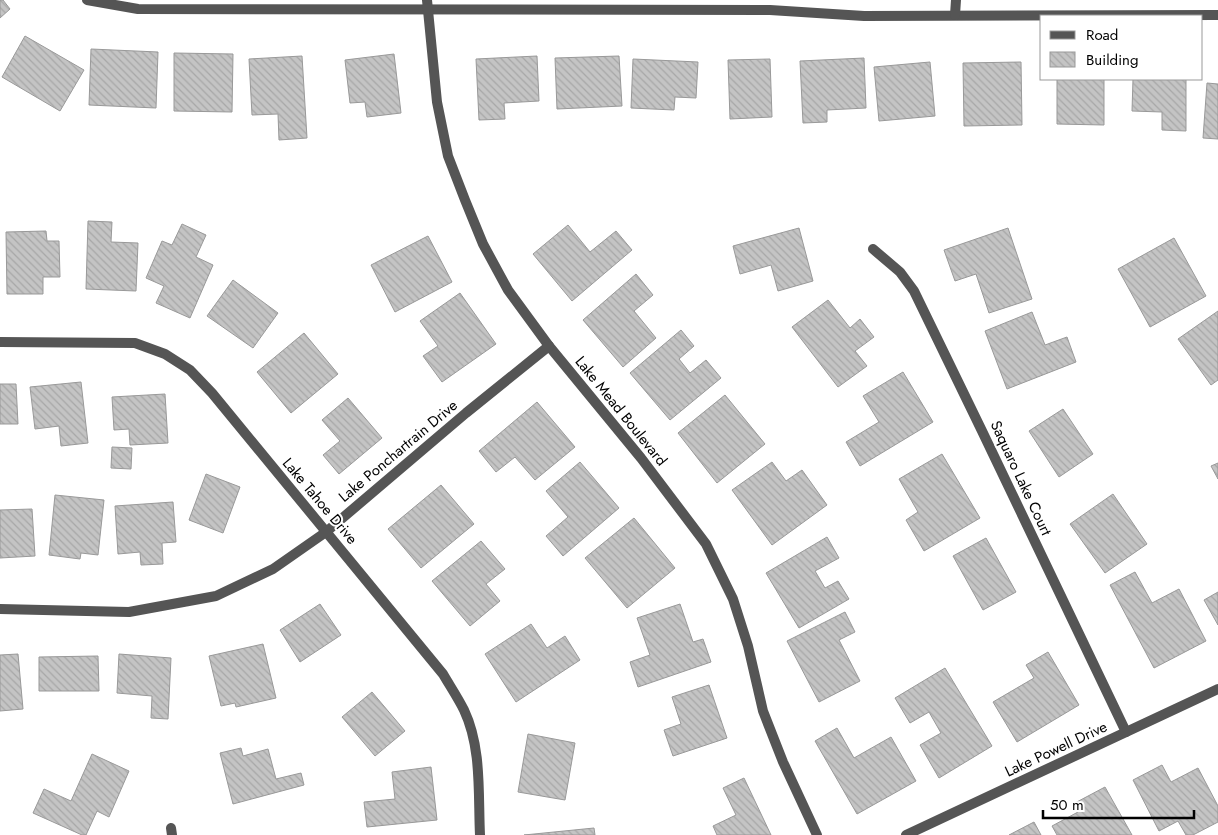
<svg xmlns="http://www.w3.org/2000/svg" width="1218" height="835" viewBox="0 0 1218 835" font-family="Jost,sans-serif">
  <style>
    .building { fill: url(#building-back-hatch); stroke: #999 }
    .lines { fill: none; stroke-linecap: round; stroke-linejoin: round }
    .street { stroke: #555; stroke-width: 10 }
    .labels { text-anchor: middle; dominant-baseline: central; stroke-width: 4; stroke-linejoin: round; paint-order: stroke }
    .street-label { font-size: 15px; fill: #000; stroke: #fff }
  </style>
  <defs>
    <pattern id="building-back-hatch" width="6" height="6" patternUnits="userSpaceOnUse" patternTransform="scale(1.25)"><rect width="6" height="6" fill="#c4c4c4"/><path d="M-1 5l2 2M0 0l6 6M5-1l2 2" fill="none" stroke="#a7a7a7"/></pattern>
  </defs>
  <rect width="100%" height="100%" fill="#fff"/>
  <g class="building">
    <polygon points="0,0 3,0 10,9 0,18"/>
    <polygon points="25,36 84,70 60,111 2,77"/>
    <polygon points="91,49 158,52 156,108 89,105"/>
    <polygon points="174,53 233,54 232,112 174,111"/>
    <polygon points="394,54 401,113 367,117 365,102 350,103 345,60"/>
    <polygon points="302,56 307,138 279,140 278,114 252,115 249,59"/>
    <polygon points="537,56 539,101 504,103 505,119 479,120 476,59"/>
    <polygon points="619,56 622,106 557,109 555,58"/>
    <polygon points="864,58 866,108 827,110 827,122 803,123 800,61"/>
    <polygon points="633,59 698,62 696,98 675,97 674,110 631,108"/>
    <polygon points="770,59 772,117 730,119 728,60"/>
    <polygon points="930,62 935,116 879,121 874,67"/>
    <polygon points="1021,62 1022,125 964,126 963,63"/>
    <polygon points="1057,79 1104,79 1104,125 1057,124"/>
    <polygon points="1133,79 1186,79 1186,131 1162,130 1162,112 1132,111"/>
    <polygon points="1207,83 1218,84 1218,139 1203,138"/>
    <polygon points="88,221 112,222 111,242 138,243 136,291 86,289"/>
    <polygon points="182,224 206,235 196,257 213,265 190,318 156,303 164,286 146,278 162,241 172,245"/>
    <polygon points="568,225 590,252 616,231 632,250 572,301 533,254"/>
    <polygon points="799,228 813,281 778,291 771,265 740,274 733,246"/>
    <polygon points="1008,228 1032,299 989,313 976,274 955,281 944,250"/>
    <polygon points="46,231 47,241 59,241 60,277 43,277 43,294 7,294 6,232"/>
    <polygon points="428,236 452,282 395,312 371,265"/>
    <polygon points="1174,238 1206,296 1150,327 1118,269"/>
    <polygon points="636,274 653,295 634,311 656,338 623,367 583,320"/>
    <polygon points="233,280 278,313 253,348 207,316"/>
    <polygon points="460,293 496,344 442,382 423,356 438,346 420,321"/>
    <polygon points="828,300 850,328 860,319 874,337 855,351 867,366 838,387 792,327"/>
    <polygon points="1218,311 1218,380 1211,385 1178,339"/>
    <polygon points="1032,312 1045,345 1067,337 1076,362 1007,389 985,331"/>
    <polygon points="681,330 694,346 679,359 690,373 706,360 721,378 670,420 630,373"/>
    <polygon points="304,333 338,374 291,413 257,372"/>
    <polygon points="903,372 933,422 860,466 846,442 879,422 863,396"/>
    <polygon points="81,382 88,443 61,446 59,426 35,429 30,387"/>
    <polygon points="0,384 16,384 18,424 0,424"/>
    <polygon points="165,394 168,443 130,445 129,429 114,430 112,397"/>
    <polygon points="725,395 765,444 717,483 678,433"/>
    <polygon points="348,398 382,438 339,474 323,455 340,441 322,420"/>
    <polygon points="537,402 575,447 535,480 515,457 496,472 479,451"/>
    <polygon points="1063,409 1093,454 1059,477 1029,431"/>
    <polygon points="112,447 132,448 131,469 111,468"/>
    <polygon points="942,454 980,518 924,551 906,520 918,512 899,479"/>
    <polygon points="580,462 619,508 563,556 546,536 568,517 546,491"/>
    <polygon points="772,462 786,481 802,470 827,505 772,545 732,490"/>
    <polygon points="1218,463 1218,479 1211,466"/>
    <polygon points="206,474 240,487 223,533 189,520"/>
    <polygon points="441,485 474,524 421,568 388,529"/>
    <polygon points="1113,494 1147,544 1105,573 1070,524"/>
    <polygon points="55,495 104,500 98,555 81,553 80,559 49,555"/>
    <polygon points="173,502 176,542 162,543 163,564 141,565 140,552 118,554 115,506"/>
    <polygon points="32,509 35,556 0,558 0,510"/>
    <polygon points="634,518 675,568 627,608 585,558"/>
    <polygon points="827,537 839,558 815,571 825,588 838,581 849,599 799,628 766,573"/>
    <polygon points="986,538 1016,592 983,610 953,556"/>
    <polygon points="481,541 505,569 486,584 500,601 470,626 432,581"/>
    <polygon points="1135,572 1152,603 1179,589 1206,641 1154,668 1110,585"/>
    <polygon points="1218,592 1218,625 1204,600"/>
    <polygon points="320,604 341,635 300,662 280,630"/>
    <polygon points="680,604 693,642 703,639 711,662 638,687 630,662 650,655 637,618"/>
    <polygon points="845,612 855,632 839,640 860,681 819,702 787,641"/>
    <polygon points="531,624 547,648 565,636 580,660 516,702 485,654"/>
    <polygon points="263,644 276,698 236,707 235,703 221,706 209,656"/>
    <polygon points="1048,652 1079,705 1017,742 993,702 1034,678 1026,665"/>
    <polygon points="18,654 23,709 0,711 0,655"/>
    <polygon points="119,654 171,658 168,719 151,718 152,696 117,693"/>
    <polygon points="98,656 99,691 39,691 39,657"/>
    <polygon points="945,668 992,746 939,778 920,745 941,733 929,712 910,723 895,698"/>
    <polygon points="709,685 727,738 673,756 664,730 681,724 672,697"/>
    <polygon points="372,692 405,731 375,756 342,717"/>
    <polygon points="837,728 854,758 891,737 916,781 857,814 815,741"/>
    <polygon points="528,734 575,743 565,800 518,792"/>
    <polygon points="241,748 243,756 268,749 276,779 301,773 304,785 233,804 220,753"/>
    <polygon points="92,754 129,771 109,817 97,811 86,835 82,835 33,813 44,789 71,801"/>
    <polygon points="1162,765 1171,782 1198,768 1218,806 1218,822 1193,835 1186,835 1178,821 1159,831 1133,780"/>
    <polygon points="431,767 437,820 367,827 364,802 395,799 392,772"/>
    <polygon points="744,778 771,835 717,835 713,826 736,815 723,788"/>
    <polygon points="1105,787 1132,835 1057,835 1052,826 1078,812 1073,804"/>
    <polygon points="1034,822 1041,835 1009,835"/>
    <polygon points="594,828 595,835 524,835"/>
  </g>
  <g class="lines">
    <g class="street">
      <polyline points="87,0 138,9 770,10 864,16 1218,15"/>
      <polyline points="427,0 437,102 448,156 465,200 483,244 508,290 549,346 641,458 706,544 733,599 748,646 763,711 783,762 817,835"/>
      <polyline points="955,15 956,0"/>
      <polyline points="873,249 900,272 914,291 982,431 1126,732"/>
      <path d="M 0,342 L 135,343 L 165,354 L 190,370 L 212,393 L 443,674 C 450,686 458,698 464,710 C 482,748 478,794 480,835"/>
      <polyline points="0,609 129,612 216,596 273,569 326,532 466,413 549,346"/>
      <polyline points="171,828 172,835"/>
      <polyline points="906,835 1218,689"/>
    </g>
  </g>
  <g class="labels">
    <g class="street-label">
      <text transform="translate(621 411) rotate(51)">Lake Mead Boulevard</text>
      <text transform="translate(398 451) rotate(-40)">Lake Ponchartrain Drive</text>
      <text transform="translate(1021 478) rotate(65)">Saquaro Lake Court</text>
      <text transform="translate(320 501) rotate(50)">Lake Tahoe Drive</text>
      <text transform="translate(1056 749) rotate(-25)">Lake Powell Drive</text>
    </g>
  </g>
  <rect x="1040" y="15" width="162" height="65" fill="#ffffff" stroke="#999999"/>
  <rect x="1050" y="31" width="25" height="8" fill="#555555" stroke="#999999"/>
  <text x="1086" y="40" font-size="15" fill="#000000">Road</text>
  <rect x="1050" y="52" width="25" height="15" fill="url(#building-back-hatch)" stroke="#999999"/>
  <text x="1086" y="65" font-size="15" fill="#000000">Building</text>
  <path d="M1043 810v8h151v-8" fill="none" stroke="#000000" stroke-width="2.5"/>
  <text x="1050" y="810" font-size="15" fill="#000000" stroke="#ffffff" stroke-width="4" paint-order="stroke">50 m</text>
</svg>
